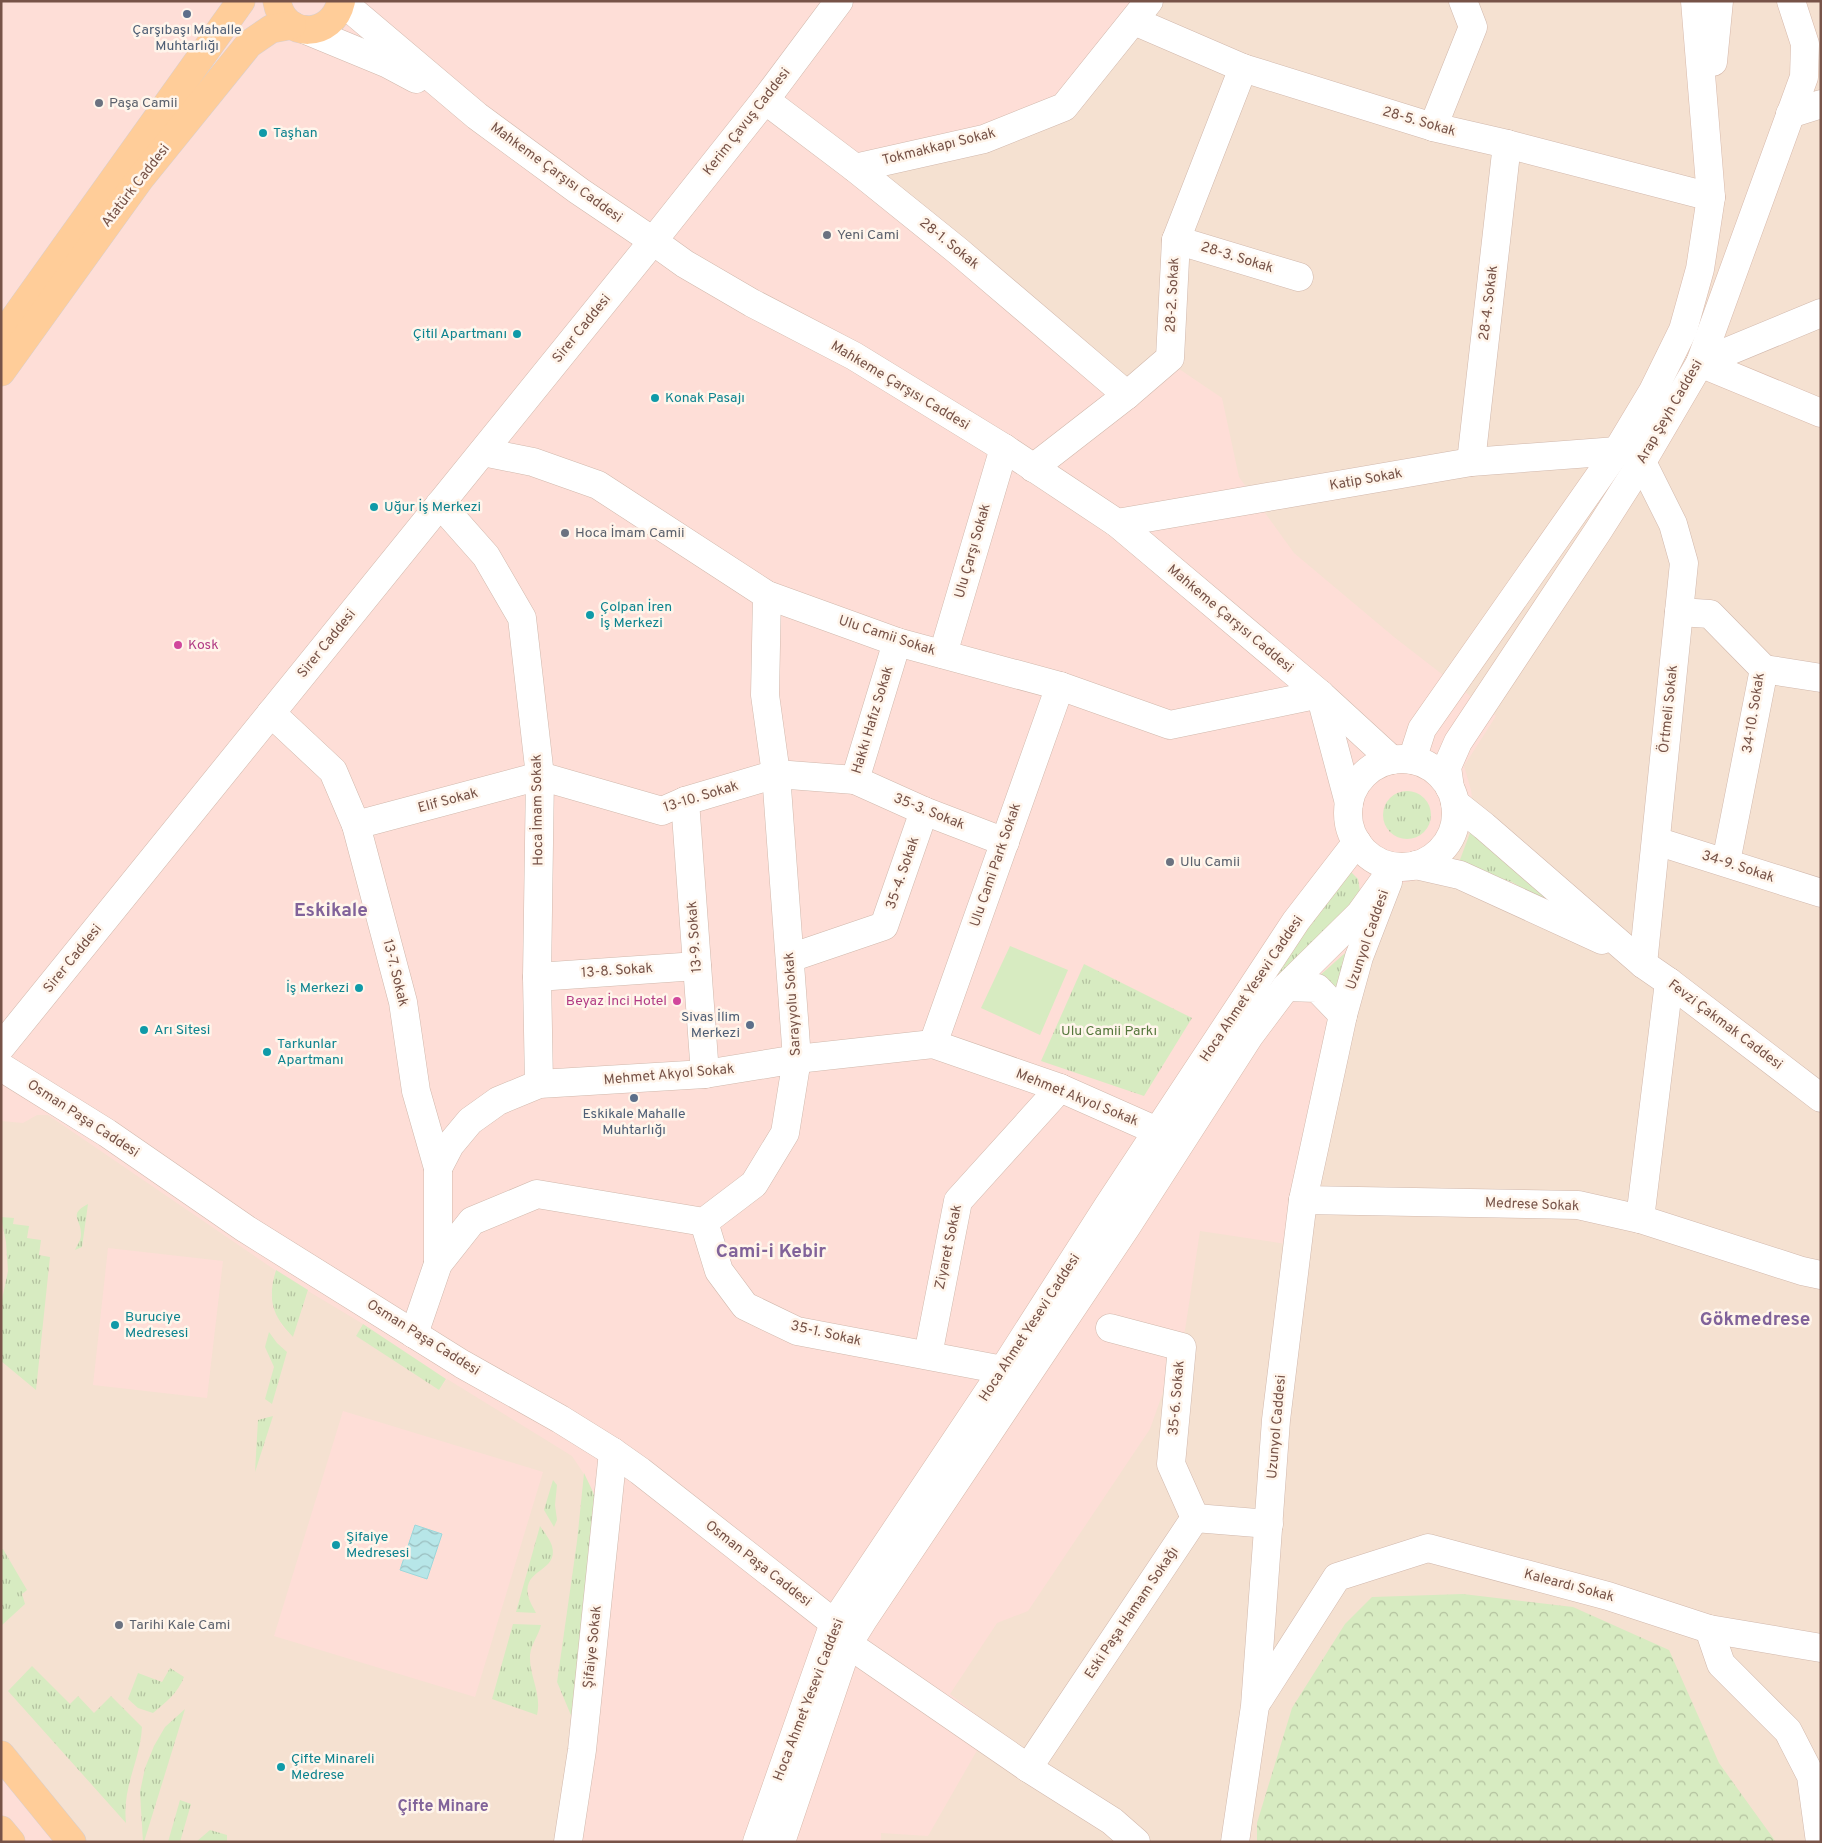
<svg xmlns="http://www.w3.org/2000/svg" width="1822" height="1843" viewBox="0 0 1822 1843" font-family="Overpass,sans-serif">
  <style>
    .residential { fill: #f5e1d1 }
    .commercial { fill: #feded7 }
    .grass { fill: url(#grass-tufts) }
    .forest { fill: url(#forest-crowns) }
    .pitch { fill: #d7ebc1 }
    .water { fill: url(#water-waves); stroke: #9dd7da }
    .lines { fill: none; stroke-linecap: round; stroke-linejoin: round }
    .street-casing { stroke: #d1b8ac; stroke-width: 29 }
    .secondary-casing { stroke: #d7b9ab; stroke-width: 29 }
    .primary-casing { stroke: #d9cfcc; stroke-width: 29 }
    .street { stroke: #fff; stroke-width: 28 }
    .secondary { stroke: #fff; stroke-width: 28 }
    .primary { stroke: #ffcd99; stroke-width: 28 }
    .service-dot { fill: #5c6f8a; stroke: #fff5eb; stroke-width: 2 }
    .worship-dot { fill: #6b7280; stroke: #fff5eb; stroke-width: 2 }
    .culture-dot { fill: #0f9aa8; stroke: #fff5eb; stroke-width: 2 }
    .hotel-dot { fill: #d1479c; stroke: #fff5eb; stroke-width: 2 }
    .labels { text-anchor: middle; dominant-baseline: central; stroke-width: 5; stroke-linejoin: round; paint-order: stroke }
    .service-label { font-size: 14px; fill: #4e5e75; stroke: #fff5eb }
    .worship-label { font-size: 14px; fill: #5b616d; stroke: #fff5eb; text-anchor: start }
    .street-label { font-size: 14px; fill: #775348; stroke: #fff5eb }
    .culture-label { font-size: 14px; fill: #0d838f; stroke: #fff5eb; text-anchor: start }
    .hotel-label { font-size: 14px; fill: #b23c85; stroke: #fff5eb; text-anchor: start }
    .park-label { font-size: 14px; fill: #55773c; stroke: #fff5eb }
    .quarter-label { font-size: 16px; font-weight: bold; fill: #81639a; stroke: #fff5eb }
    .district-label { font-size: 19px; font-weight: bold; fill: #81639a; stroke: #fff5eb }
  </style>
  <defs>
    <pattern id="grass-tufts" width="24" height="20" patternUnits="userSpaceOnUse" patternTransform="scale(1.25)"><rect width="24" height="20" fill="#d7ebc1"/><path d="M3 7l-1-3M5 7V3M7 7l1-3M15 17l-1-3M17 17v-4M19 17l1-3" fill="none" stroke="#b3c19f"/></pattern>
    <pattern id="forest-crowns" width="20" height="18" patternUnits="userSpaceOnUse" patternTransform="scale(1.25)"><rect width="20" height="18" fill="#d7ebc1"/><path d="M2 6a3 3 0 1 1 6 0M12 15a3 3 0 1 1 6 0" fill="none" stroke="#b3c19f"/></pattern>
    <pattern id="water-waves" width="16" height="10" patternUnits="userSpaceOnUse" patternTransform="scale(1.25)"><rect width="16" height="10" fill="#b7e6e8"/><path d="M0 5q4-4 8 0t8 0" fill="none" stroke="#9abdbe"/></pattern>
  </defs>
  <rect width="100%" height="100%" fill="#fdf0e3"/>
  <rect class="residential" x="1" y="1" width="1820" height="1841"/>
  <g class="commercial">
    <polygon points="1,1 1158,1 1071,113 883,176 1126,383 1157,354 1222,398 1239,477 1294,553 1394,637 1496,716 1464,766 1471,790 1473,808 1470,828 1460,849 1449,863 1431,877 1398,884 1354,1011 1306,1247 1200,1231 1185,1330 1150,1429 1028,1611 997,1623 950,1694 991,1726 928,1836 881,1833 881,1842 560,1842 575,1725 557,1682 577,1541 584,1474 572,1456 447,1379 439,1390 356,1336 363,1324 308,1291 293,1337 282,1326 273,1308 271,1295 275,1270 48,1115 37,1115 23,1123 1,1121"/>
    <polygon points="108,1248 223,1261 207,1398 93,1385"/>
    <polygon points="343,1411 543,1472 475,1697 274,1636"/>
    <polygon points="1,1746 80,1842 1,1842"/>
  </g>
  <g class="grass">
    <circle cx="1407" cy="815" r="24"/>
    <polygon points="1470,833 1519,870 1563,901 1559,912 1512,882 1458,865"/>
    <polygon points="1349,870 1358,879 1361,898 1349,914 1265,990"/>
    <polygon points="1353,946 1343,995 1318,977"/>
    <polygon points="1084,964 1192,1018 1144,1096 1041,1061"/>
    <path d="M 88,1204 L 82,1247 L 75,1250 C 77,1245 81,1240 81,1235 C 82,1219 67,1215 88,1204 Z"/>
    <polygon points="1,1217 14,1218 13,1224 29,1226 27,1238 41,1240 39,1255 50,1257 36,1390 1,1361 1,1304 8,1271 6,1242"/>
    <path d="M 276,1270 L 308,1290 L 293,1337 C 272,1316 267,1299 276,1270 Z"/>
    <polygon points="363,1324 446,1379 439,1390 356,1336"/>
    <polygon points="269,1332 277,1343 287,1352 272,1404 265,1399 274,1367 265,1347"/>
    <polygon points="273,1416 255,1472 258,1420"/>
    <polygon points="584,1473 593,1492 599,1513 575,1725 557,1682 577,1541"/>
    <polygon points="553,1480 557,1485 555,1505 557,1520 554,1527 544,1510"/>
    <path d="M 540,1526 C 544,1532 550,1539 552,1546 C 559,1572 523,1568 528,1595 C 529,1601 533,1607 536,1613 L 516,1612 Z"/>
    <polygon points="1,1549 3,1549 27,1590 22,1594 25,1604 1,1626"/>
    <path d="M 513,1624 L 541,1625 C 539,1635 531,1644 530,1655 C 529,1676 542,1694 537,1715 L 492,1699 Z"/>
    <path d="M 32,1666 L 70,1704 L 78,1696 L 94,1713 L 111,1696 L 142,1727 C 140,1762 122,1786 126,1823 L 8,1691 Z"/>
    <path d="M 170,1668 L 184,1677 C 178,1693 166,1702 153,1713 L 138,1708 L 128,1699 L 138,1673 L 162,1682 Z"/>
    <polygon points="185,1709 144,1842 143,1842 140,1792 145,1768 154,1746 165,1727"/>
    <polygon points="180,1800 191,1804 180,1842 168,1842"/>
    <polygon points="210,1830 227,1835 227,1842 196,1842"/>
  </g>
  <polygon class="forest" points="1463,1594 1573,1607 1669,1650 1719,1763 1776,1842 1257,1842 1257,1823 1292,1708 1345,1624 1372,1597"/>
  <polygon class="pitch" points="1010,946 1068,970 1040,1035 981,1008"/>
  <polygon class="water" points="415,1525 442,1534 427,1579 400,1570"/>
  <g class="lines">
    <g class="street-casing">
      <g id="street">
        <polyline points="341,1 477,116 579,191 653,241 685,264 752,303 854,356 1004,448 1117,523 1320,694 1392,760"/>
        <polyline points="1134,21 1243,68 1433,127 1507,144 1711,197"/>
        <polyline points="306,30 386,63 416,79"/>
        <polyline points="765,100 855,168 958,251 1127,395"/>
        <polyline points="1790,114 1821,104"/>
        <polyline points="1433,127 1473,27 1463,1"/>
        <polyline points="855,168 984,139 1064,107 1149,1"/>
        <polyline points="1176,240 1299,277"/>
        <polyline points="1700,363 1821,313"/>
        <polyline points="483,452 533,462 598,485 767,595 897,642 1060,686 1170,725 1320,694"/>
        <polyline points="1471,462 1507,144"/>
        <polyline points="1642,462 1673,524 1684,563 1643,964"/>
        <polyline points="1033,468 1127,395 1170,358 1176,240 1243,68"/>
        <polyline points="440,504 486,556 522,618 540,776 537,977 539,1084"/>
        <polyline points="1117,523 1471,462 1617,451"/>
        <polyline points="1679,612 1710,614 1764,669 1726,862"/>
        <polyline points="943,654 1004,448"/>
        <polyline points="1764,669 1821,678"/>
        <polyline points="1320,694 1349,803"/>
        <polyline points="271,713 333,771 356,825 403,1002 416,1091 438,1168 438,1264"/>
        <polyline points="855,780 924,811 1005,842"/>
        <polyline points="685,801 705,1074"/>
        <polyline points="1455,803 1484,826 1643,964 1669,982 1821,1098"/>
        <polyline points="356,825 540,776 662,811 685,801 776,774 855,780 897,642"/>
        <polyline points="1656,841 1821,893"/>
        <polyline points="1416,865 1460,875 1602,940"/>
        <polyline points="790,958 884,926 924,811"/>
        <polyline points="537,977 697,966"/>
        <polyline points="1286,987 1317,988 1343,1015"/>
        <polyline points="933,1044 1060,686"/>
        <polyline points="1,1047 653,241 765,100 839,1"/>
        <polyline points="1,1067 107,1133 246,1229 462,1364 560,1419 613,1452 640,1471 834,1623"/>
        <polyline points="438,1168 450,1145 470,1121 498,1101 539,1084 705,1074 797,1059 933,1044 1060,1088 1157,1131"/>
        <polyline points="1303,1200 1578,1205 1640,1219 1669,982"/>
        <polyline points="1640,1219 1802,1271 1821,1275"/>
        <polyline points="704,1222 719,1271 745,1306 797,1331 1003,1370"/>
        <polyline points="1110,1328 1182,1347 1171,1464 1195,1518"/>
        <polyline points="414,1334 438,1264 472,1221 537,1194 704,1222 754,1184 785,1133 797,1059 776,774 765,695 767,595"/>
        <polyline points="928,1355 958,1201 1060,1088"/>
        <polyline points="1709,1629 1821,1648"/>
        <polyline points="848,1644 1028,1768 1112,1821 1136,1842"/>
        <polyline points="1257,1702 1337,1577 1428,1548 1608,1596 1709,1629 1721,1664 1788,1731 1811,1776 1820,1842"/>
        <polyline points="1028,1768 1195,1518 1269,1524"/>
        <polyline points="568,1842 582,1750 613,1452"/>
        <polyline points="1235,1842 1255,1706 1276,1420 1303,1200 1343,1015 1359,957 1388,882"/>
      </g>
    </g>
    <g class="secondary-casing">
      <g id="secondary">
        <polyline points="1713,62 1719,1"/>
        <polyline points="1700,363 1821,413"/>
        <circle cx="1402" cy="813" r="54"/>
        <polyline points="1412,760 1422,729 1617,451 1653,391 1683,330 1700,269 1711,197 1695,1"/>
        <polyline points="1450,788 1447,767 1458,742 1598,531 1642,462 1700,363 1804,77 1805,44 1791,1"/>
        <polyline points="757,1842 834,1623 1003,1370 1108,1206 1296,921 1357,842"/>
        <polyline points="781,1842 848,1644 863,1620 1127,1226 1250,1035 1286,987 1360,914 1394,867"/>
      </g>
    </g>
    <g class="primary-casing">
      <g id="primary">
        <path d="M 277,1 C 283,40 333,39 341,1"/>
        <polyline points="1,337 241,1"/>
        <polyline points="1,372 139,180 249,44 271,29 292,25"/>
        <polyline points="1,1755 72,1842"/>
        <polyline points="1,1830 11,1842"/>
      </g>
    </g>
    <use href="#street" class="street"/>
    <use href="#secondary" class="secondary"/>
    <use href="#primary" class="primary"/>
  </g>
  <g class="service-dot">
    <circle cx="187" cy="14" r="5"/>
    <circle cx="750" cy="1025" r="5"/>
    <circle cx="634" cy="1098" r="5"/>
  </g>
  <g class="worship-dot">
    <circle cx="99" cy="103" r="5"/>
    <circle cx="827" cy="235" r="5"/>
    <circle cx="565" cy="533" r="5"/>
    <circle cx="1170" cy="862" r="5"/>
    <circle cx="119" cy="1625" r="5"/>
  </g>
  <g class="culture-dot">
    <circle cx="263" cy="133" r="5"/>
    <circle cx="517" cy="334" r="5"/>
    <circle cx="655" cy="398" r="5"/>
    <circle cx="374" cy="507" r="5"/>
    <circle cx="590" cy="615" r="5"/>
    <circle cx="359" cy="988" r="5"/>
    <circle cx="144" cy="1030" r="5"/>
    <circle cx="267" cy="1052" r="5"/>
    <circle cx="115" cy="1325" r="5"/>
    <circle cx="336" cy="1545" r="5"/>
    <circle cx="281" cy="1767" r="5"/>
  </g>
  <g class="hotel-dot">
    <circle cx="178" cy="645" r="5"/>
    <circle cx="677" cy="1001" r="5"/>
  </g>
  <g class="labels">
    <g class="service-label">
      <text x="187" y="30">Çarşıbaşı Mahalle<tspan x="187" dy="16">Muhtarlığı</tspan></text>
      <text x="740" y="1017" text-anchor="end">Sivas İlim<tspan x="740" dy="16">Merkezi</tspan></text>
      <text x="634" y="1114">Eskikale Mahalle<tspan x="634" dy="16">Muhtarlığı</tspan></text>
    </g>
    <g class="worship-label">
      <text x="109" y="103">Paşa Camii</text>
      <text x="837" y="235">Yeni Cami</text>
      <text x="575" y="533">Hoca İmam Camii</text>
      <text x="1180" y="862">Ulu Camii</text>
      <text x="129" y="1625">Tarihi Kale Cami</text>
    </g>
    <g class="street-label">
      <text transform="translate(747 122) rotate(-52)">Kerim Çavuş Caddesi</text>
      <text transform="translate(1419 122) rotate(16)">28-5. Sokak</text>
      <text transform="translate(939 147) rotate(-14)">Tokmakkapı Sokak</text>
      <text transform="translate(556 173) rotate(36)">Mahkeme Çarşısı Caddesi</text>
      <text transform="translate(136 186) rotate(-52)">Atatürk Caddesi</text>
      <text transform="translate(949 244) rotate(39)">28-1. Sokak</text>
      <text transform="translate(1237 258) rotate(17)">28-3. Sokak</text>
      <text transform="translate(1173 295) rotate(-87)">28-2. Sokak</text>
      <text transform="translate(1489 303) rotate(-83)">28-4. Sokak</text>
      <text transform="translate(582 329) rotate(-51)">Sirer Caddesi</text>
      <text transform="translate(900 386) rotate(31)">Mahkeme Çarşısı Caddesi</text>
      <text transform="translate(1670 412) rotate(-60)">Arap Şeyh Caddesi</text>
      <text transform="translate(1366 480) rotate(-10)">Katip Sokak</text>
      <text transform="translate(973 551) rotate(-74)">Ulu Çarşı Sokak</text>
      <text transform="translate(1230 619) rotate(40)">Mahkeme Çarşısı Caddesi</text>
      <text transform="translate(887 636) rotate(18)">Ulu Camii Sokak</text>
      <text transform="translate(327 644) rotate(-51)">Sirer Caddesi</text>
      <text transform="translate(1669 709) rotate(-84)">Örtmeli Sokak</text>
      <text transform="translate(1754 713) rotate(-81)">34-10. Sokak</text>
      <text transform="translate(873 720) rotate(-73)">Hakkı Hafız Sokak</text>
      <text transform="translate(701 797) rotate(-17)">13-10. Sokak</text>
      <text transform="translate(448 801) rotate(-15)">Elif Sokak</text>
      <text transform="translate(538 810) rotate(-91)">Hoca İmam Sokak</text>
      <text transform="translate(929 812) rotate(22)">35-3. Sokak</text>
      <text transform="translate(996 865) rotate(-71)">Ulu Cami Park Sokak</text>
      <text transform="translate(1738 867) rotate(18)">34-9. Sokak</text>
      <text transform="translate(903 873) rotate(-71)">35-4. Sokak</text>
      <text transform="translate(695 937) rotate(-94)">13-9. Sokak</text>
      <text transform="translate(1368 940) rotate(-71)">Uzunyol Caddesi</text>
      <text transform="translate(73 959) rotate(-51)">Sirer Caddesi</text>
      <text transform="translate(617 971) rotate(-4)">13-8. Sokak</text>
      <text transform="translate(395 973) rotate(76)">13-7. Sokak</text>
      <text transform="translate(1252 989) rotate(-56)">Hoca Ahmet Yesevi Caddesi</text>
      <text transform="translate(793 1004) rotate(-94)">Sarayyolu Sokak</text>
      <text transform="translate(1725 1025) rotate(37)">Fevzi Çakmak Caddesi</text>
      <text transform="translate(669 1075) rotate(-5)">Mehmet Akyol Sokak</text>
      <text transform="translate(1077 1098) rotate(22)">Mehmet Akyol Sokak</text>
      <text transform="translate(83 1119) rotate(33)">Osman Paşa Caddesi</text>
      <text transform="translate(1532 1205) rotate(2)">Medrese Sokak</text>
      <text transform="translate(949 1247) rotate(-78)">Ziyaret Sokak</text>
      <text transform="translate(1030 1328) rotate(-57)">Hoca Ahmet Yesevi Caddesi</text>
      <text transform="translate(826 1334) rotate(13)">35-1. Sokak</text>
      <text transform="translate(423 1338) rotate(32)">Osman Paşa Caddesi</text>
      <text transform="translate(1177 1398) rotate(-85)">35-6. Sokak</text>
      <text transform="translate(1277 1427) rotate(-85)">Uzunyol Caddesi</text>
      <text transform="translate(758 1564) rotate(38)">Osman Paşa Caddesi</text>
      <text transform="translate(1569 1586) rotate(15)">Kaleardı Sokak</text>
      <text transform="translate(1132 1613) rotate(-56)">Eski Paşa Hamam Sokağı</text>
      <text transform="translate(593 1647) rotate(-84)">Şifaiye Sokak</text>
      <text transform="translate(809 1700) rotate(-69)">Hoca Ahmet Yesevi Caddesi</text>
    </g>
    <g class="culture-label">
      <text x="273" y="133">Taşhan</text>
      <text x="507" y="334" text-anchor="end">Çitil Apartmanı</text>
      <text x="665" y="398">Konak Pasajı</text>
      <text x="384" y="507">Uğur İş Merkezi</text>
      <text x="600" y="607">Çolpan İren<tspan x="600" dy="16">İş Merkezi</tspan></text>
      <text x="349" y="988" text-anchor="end">İş Merkezi</text>
      <text x="154" y="1030">Arı Sitesi</text>
      <text x="277" y="1044">Tarkunlar<tspan x="277" dy="16">Apartmanı</tspan></text>
      <text x="125" y="1317">Buruciye<tspan x="125" dy="16">Medresesi</tspan></text>
      <text x="346" y="1537">Şifaiye<tspan x="346" dy="16">Medresesi</tspan></text>
      <text x="291" y="1759">Çifte Minareli<tspan x="291" dy="16">Medrese</tspan></text>
    </g>
    <g class="hotel-label">
      <text x="188" y="645">Kosk</text>
      <text x="667" y="1001" text-anchor="end">Beyaz İnci Hotel</text>
    </g>
    <g class="park-label">
      <text x="1109" y="1031">Ulu Camii Parkı</text>
    </g>
    <g class="quarter-label">
      <text x="443" y="1807">Çifte Minare</text>
    </g>
    <g class="district-label">
      <text x="331" y="911">Eskikale</text>
      <text x="771" y="1252">Cami-i Kebir</text>
      <text x="1755" y="1320">Gökmedrese</text>
    </g>
  </g>
  <rect width="1822" height="1843" fill="none" stroke="#775348" stroke-width="5"/>
</svg>
